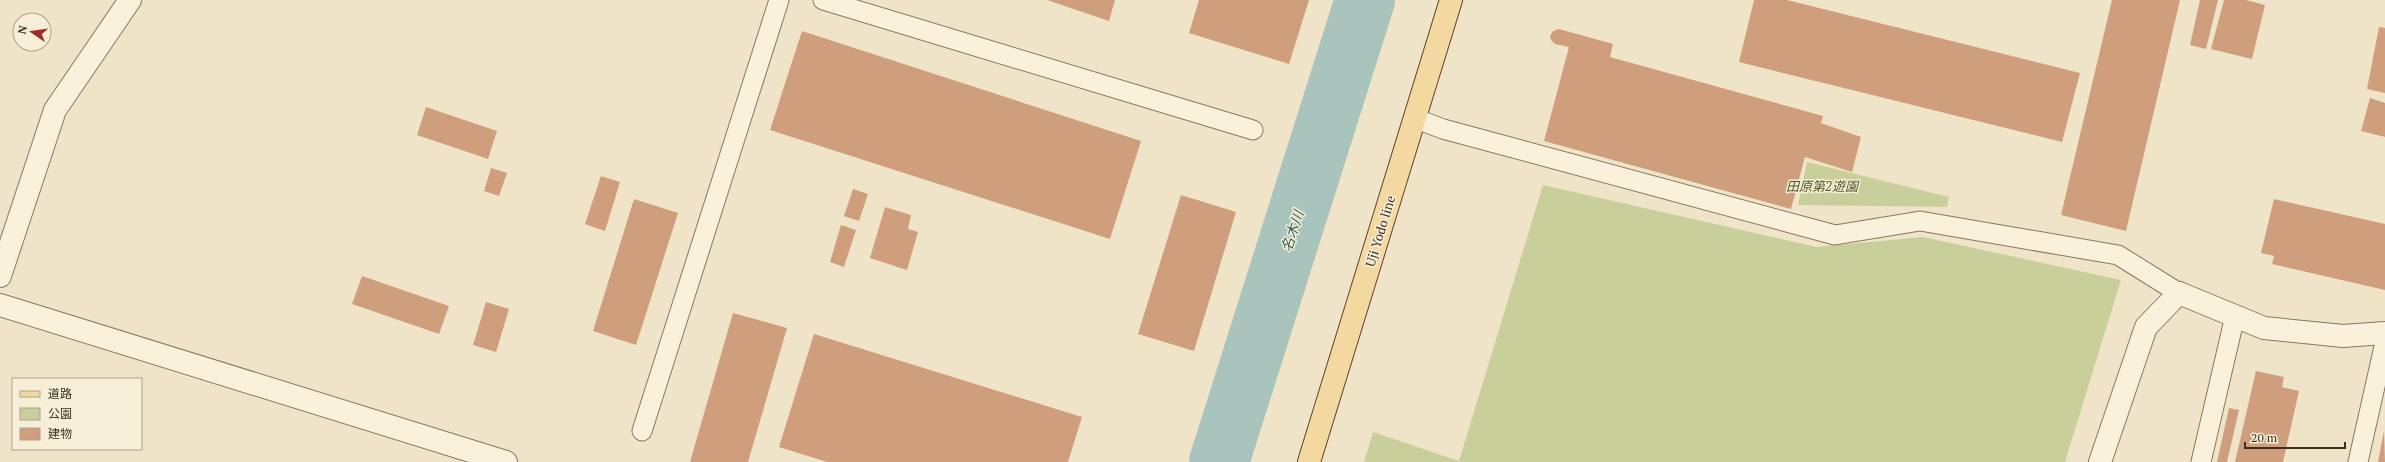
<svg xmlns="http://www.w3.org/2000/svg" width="2385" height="462" viewBox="0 0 2385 462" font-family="'PT Serif','Noto Sans JP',serif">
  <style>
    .green { fill: #c9cf9b }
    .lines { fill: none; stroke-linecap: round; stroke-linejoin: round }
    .river { stroke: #a9c4bc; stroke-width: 60 }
    .building { fill: #cf9f7d }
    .service-casing { stroke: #8d765c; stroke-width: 21 }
    .minor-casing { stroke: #8d765c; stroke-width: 24 }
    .tertiary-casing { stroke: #8d765c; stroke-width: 24 }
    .primary-casing { stroke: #5b4430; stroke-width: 24 }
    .service { stroke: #faf1dc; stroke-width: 19 }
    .minor { stroke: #faf1dc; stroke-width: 22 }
    .tertiary { stroke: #faf1dc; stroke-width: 22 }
    .primary { stroke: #f3d9a0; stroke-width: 22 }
    .labels { text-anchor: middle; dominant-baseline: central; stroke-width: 3; stroke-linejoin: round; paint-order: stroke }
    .park-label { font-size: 13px; font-style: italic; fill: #4d5a26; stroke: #f7eed8 }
    .street-label { font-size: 13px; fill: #3d2e20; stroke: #f7eed8 }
    .water-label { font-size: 14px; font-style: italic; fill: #2f5d5a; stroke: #f7eed8 }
  </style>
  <rect width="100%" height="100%" fill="#f0e4c8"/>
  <g class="green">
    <polygon points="1807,162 1949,197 1947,207 1798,205"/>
    <polygon points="1543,185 1816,247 1923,237 2121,280 2065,462 1364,462 1373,432 1459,461"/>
  </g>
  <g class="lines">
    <polyline class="river" points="1219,462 1365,0"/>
  </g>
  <g class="building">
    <polygon points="1047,0 1115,0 1109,21"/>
    <polygon points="1199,0 1309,0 1289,64 1189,33"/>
    <polygon points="1754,0 1787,0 2080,73 2062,142 1739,62"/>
    <polygon points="2112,0 2180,0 2126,231 2061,215"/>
    <polygon points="2200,0 2218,0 2206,49 2190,45"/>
    <polygon points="2224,0 2246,0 2265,5 2252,59 2211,49"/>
    <polygon points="2379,27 2385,28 2385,93 2367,89"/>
    <polygon points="1559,29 1613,44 1610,57 1823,116 1821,123 1861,137 1852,172 1805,157 1791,209 1544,141 1569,47 1555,44 1551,40 1550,36 1553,31"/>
    <polygon points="802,31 1141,141 1110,239 770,130"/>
    <polygon points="2370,98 2385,103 2385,137 2361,131"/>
    <polygon points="426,107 497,131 488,159 417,135"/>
    <polygon points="491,168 507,173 499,196 484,191"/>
    <polygon points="601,176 620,182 605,231 585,224"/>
    <polygon points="853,189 868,194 859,221 844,216"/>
    <polygon points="1181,195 1236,212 1194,351 1138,334"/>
    <polygon points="634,199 678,213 636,345 593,331"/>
    <polygon points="2274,199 2385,224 2385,290 2272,264 2274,256 2261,253"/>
    <polygon points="885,207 911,215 908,229 918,232 907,270 870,258"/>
    <polygon points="841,225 856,230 844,267 830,262"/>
    <polygon points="362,276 449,306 439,334 352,304"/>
    <polygon points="486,302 509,309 496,352 473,345"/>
    <polygon points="733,313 787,328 748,462 690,462"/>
    <polygon points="814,334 1082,417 1068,462 827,462 779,447"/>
    <polygon points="2256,371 2284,377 2282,387 2299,391 2283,462 2235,462"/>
    <polygon points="2229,408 2239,410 2227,462 2217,462"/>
    <polygon points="2384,431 2385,462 2378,462"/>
  </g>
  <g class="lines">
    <g class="service-casing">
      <g id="service">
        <polyline points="823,0 1253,130"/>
        <polyline points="1414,118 1443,129 1835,235 1920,221 2118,255 2179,293"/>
        <polyline points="642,431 779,0"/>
        <polyline points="2201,462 2235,316"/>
        <polyline points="2358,462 2385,342"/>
      </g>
    </g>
    <g class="minor-casing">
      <polyline id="minor" points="2100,462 2146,327 2179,293"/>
    </g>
    <g class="tertiary-casing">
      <g id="tertiary">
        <polyline points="0,276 55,110 130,0"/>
        <polyline points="2179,293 2264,328 2343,336 2385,333"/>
        <polyline points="0,305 506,462"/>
      </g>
    </g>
    <g class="primary-casing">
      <polyline id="primary" points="1309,462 1451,0"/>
    </g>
    <use href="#service" class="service"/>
    <use href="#minor" class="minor"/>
    <use href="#tertiary" class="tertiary"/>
    <use href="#primary" class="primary"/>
  </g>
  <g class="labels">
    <g class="park-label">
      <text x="1822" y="186">田原第2遊園</text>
    </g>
    <g class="street-label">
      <text transform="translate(1380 231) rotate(-73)">Uji Yodo line</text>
    </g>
    <g class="water-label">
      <text transform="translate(1292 231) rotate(-72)">名木川</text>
    </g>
  </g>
  <rect x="12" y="378" width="130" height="72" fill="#f7eed8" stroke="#ada18e"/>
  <rect x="20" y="391" width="20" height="6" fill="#f3d9a0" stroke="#ada18e"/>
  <text x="48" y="398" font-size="12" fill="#3d2e20">道路</text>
  <rect x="20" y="408" width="20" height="12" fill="#c9cf9b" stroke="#ada18e"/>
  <text x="48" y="418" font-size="12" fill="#3d2e20">公園</text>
  <rect x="20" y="428" width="20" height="12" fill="#cf9f7d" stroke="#ada18e"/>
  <text x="48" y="438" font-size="12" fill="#3d2e20">建物</text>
  <g transform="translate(32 32) rotate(283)"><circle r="19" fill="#f7eed8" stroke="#ada18e"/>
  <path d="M0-3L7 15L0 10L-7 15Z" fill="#9e2a2b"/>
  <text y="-6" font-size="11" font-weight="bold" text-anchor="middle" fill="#3d2e20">N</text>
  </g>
  <path d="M2245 442v6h100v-6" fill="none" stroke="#3d2e20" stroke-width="2"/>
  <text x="2251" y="442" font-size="12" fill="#3d2e20" stroke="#f7eed8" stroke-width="3" paint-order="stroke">20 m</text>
</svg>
